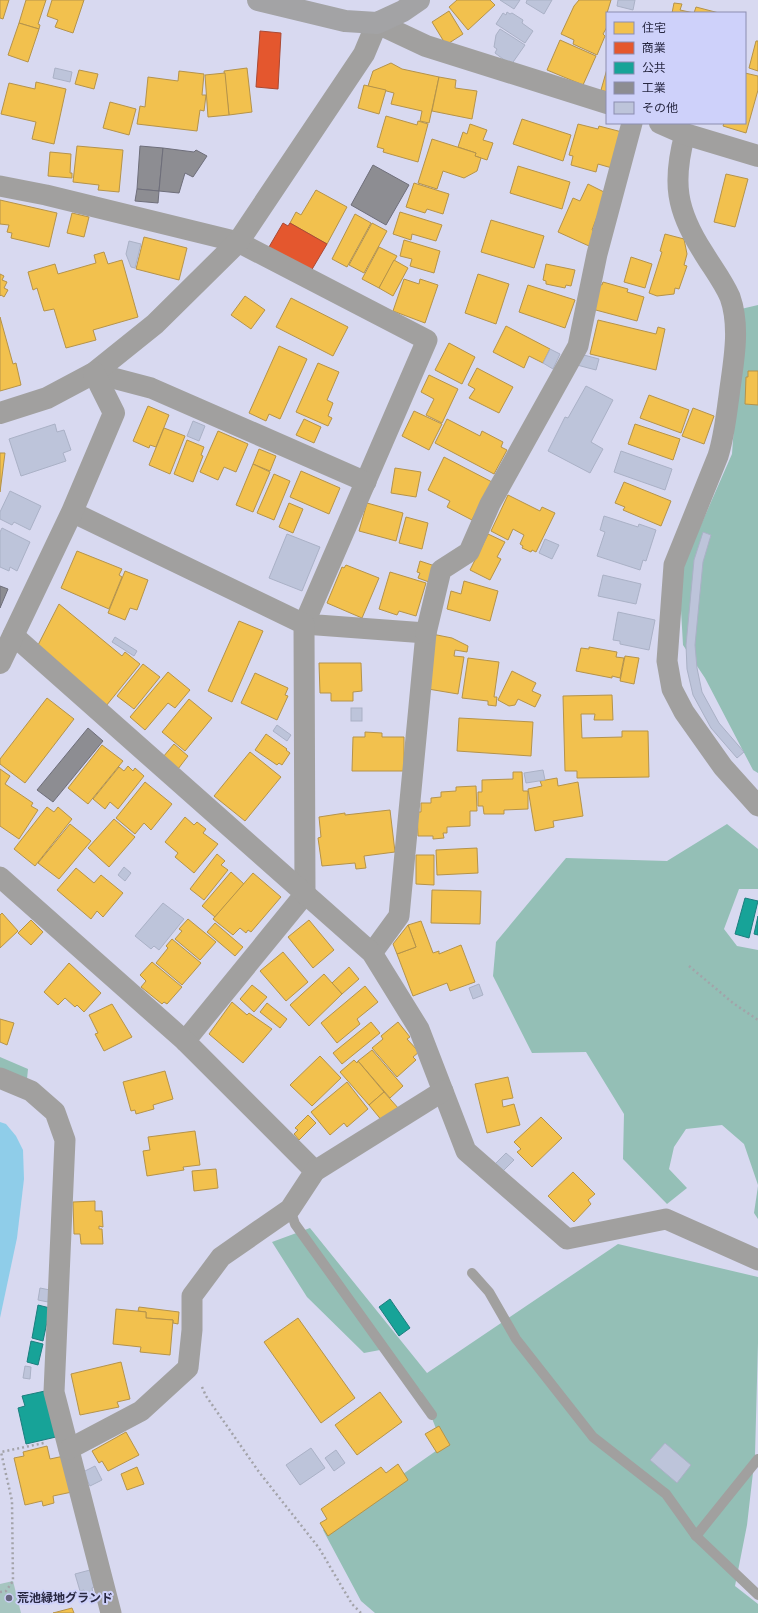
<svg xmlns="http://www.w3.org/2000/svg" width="758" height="1613" viewBox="0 0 758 1613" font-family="'Fira Sans','Noto Sans JP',sans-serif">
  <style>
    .green { fill: #a6c5c0 }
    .forest { fill: #94bfb6 }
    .water { fill: #8fcde9 }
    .homes { fill: #f2c14e; stroke: #b5934a }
    .shops { fill: #e4572e; stroke: #ab4934 }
    .public { fill: #17a398; stroke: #1c7e7e }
    .industry { fill: #8d8d92; stroke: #6e6e7a }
    .building { fill: #bdc4da; stroke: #aab1c6 }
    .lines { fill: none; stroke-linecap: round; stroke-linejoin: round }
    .path { stroke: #a3a3a9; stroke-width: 2.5; stroke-dasharray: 2 3; stroke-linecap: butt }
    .service { stroke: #a1a09f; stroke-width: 10 }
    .minor { stroke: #a1a09f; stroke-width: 21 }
    .tertiary { stroke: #a1a09f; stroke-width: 22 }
    .primary { stroke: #a3a3a5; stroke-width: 22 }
    .poi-dot { fill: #65657e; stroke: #ced1fa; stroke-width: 1.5 }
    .labels { text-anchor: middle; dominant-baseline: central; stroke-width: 4; stroke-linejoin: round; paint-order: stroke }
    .poi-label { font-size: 12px; font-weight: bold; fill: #272741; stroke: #ced1fa; text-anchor: start }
  </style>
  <rect width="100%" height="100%" fill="#d8d9f0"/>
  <polygon class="green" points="13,1581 21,1613 0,1613 0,1584"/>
  <g class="forest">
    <polygon points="758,305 758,773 753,770 705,678 683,645 679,575 732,454 736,397 724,313"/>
    <polygon points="727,824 758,849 758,889 739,889 724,929 737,946 758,950 758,1185 744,1144 722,1125 686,1129 674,1147 669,1169 687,1188 667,1204 623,1159 624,1114 586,1052 532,1053 493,976 496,942 566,858 667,861"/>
    <polygon points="0,1057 28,1069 27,1079 0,1074"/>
    <polygon points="758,1186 758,1219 754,1213"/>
    <polygon points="310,1228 427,1373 618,1244 758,1277 758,1343 755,1455 747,1525 735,1586 758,1604 758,1613 375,1613 361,1601 323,1530 443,1446 421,1391 380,1350 364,1353 307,1297 272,1242"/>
  </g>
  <polygon class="water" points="0,1122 6,1124 16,1136 23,1150 24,1179 17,1238 0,1318"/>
  <g class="homes">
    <polygon points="0,0 9,0 3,19 0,18"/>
    <polygon points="26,0 46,0 38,24 40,25 39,29 19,23"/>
    <polygon points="52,0 84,0 73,33 55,27 58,20 47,16"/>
    <polygon points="457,0 490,0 495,5 468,30 449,7"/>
    <polygon points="579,0 611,0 607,13 607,27 603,34 605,36 597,55 573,44 574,40 561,34 574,6"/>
    <polygon points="674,3 682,4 680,10 694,13 696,7 719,13 672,13"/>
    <polygon points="449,11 463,34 446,45 432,22"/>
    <polygon points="19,23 39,29 28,62 8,55"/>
    <polygon points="560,40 596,56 583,85 547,70"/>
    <polygon points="756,41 758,41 758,71 749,68"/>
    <polygon points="391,63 402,69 439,77 429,123 420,121 422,111 391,104 394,93 368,86 373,71"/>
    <polygon points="247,68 252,112 229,115 224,71"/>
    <polygon points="607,69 607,92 601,90"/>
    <polygon points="79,70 98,74 94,89 75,84"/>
    <polygon points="179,71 204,74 202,95 206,95 204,111 200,110 197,131 137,124 140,106 145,107 148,77 178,81"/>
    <polygon points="225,73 229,115 208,117 205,75"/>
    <polygon points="745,73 758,76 758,90 746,133 723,126 724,123 745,123"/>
    <polygon points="439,77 456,80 455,88 477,91 472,119 432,111"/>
    <polygon points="36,82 66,89 54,144 32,139 36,122 1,114 9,83 35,89"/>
    <polygon points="364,85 386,90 379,114 358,108"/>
    <polygon points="110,102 136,109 129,135 103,128"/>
    <polygon points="386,116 417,125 418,121 428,124 418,162 383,152 384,149 377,147"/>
    <polygon points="522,119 571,135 563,161 513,144"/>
    <polygon points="470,124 487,130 483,140 493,143 487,160 475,156 476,153 458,147 463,132 467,134"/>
    <polygon points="578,124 598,129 599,126 622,132 612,168 598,164 596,172 571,165 573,156 569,155"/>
    <polygon points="432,139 476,153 475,156 481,158 477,171 464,178 443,171 437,189 418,183"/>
    <polygon points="77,146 123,150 119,192 98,190 99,185 73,182"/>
    <polygon points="50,152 71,154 70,173 72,173 72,178 48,176"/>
    <polygon points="518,166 570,182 562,209 510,193"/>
    <polygon points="726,174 748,179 735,227 714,222"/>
    <polygon points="414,183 449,194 443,214 427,209 425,213 406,207"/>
    <polygon points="588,184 606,193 592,230 596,232 589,246 558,232 573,198 580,201"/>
    <polygon points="316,190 347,207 327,244 290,223 296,212 301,215"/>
    <polygon points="0,200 57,213 49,247 11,238 12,233 7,232 9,225 0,224"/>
    <polygon points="400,212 442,225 436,241 412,234 411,240 393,234"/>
    <polygon points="72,213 89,217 84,237 67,233"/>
    <polygon points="355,214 371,223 347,267 332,259"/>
    <polygon points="491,220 544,236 534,268 481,252"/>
    <polygon points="372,223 387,231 364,273 349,265"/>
    <polygon points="665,234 684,239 687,254 684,265 687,266 679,289 675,288 674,294 657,296 649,293 662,252 660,251"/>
    <polygon points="144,237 187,248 179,280 136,269"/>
    <polygon points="404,240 440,251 434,273 410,266 412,259 400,256"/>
    <polygon points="379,247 397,256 379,288 362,279"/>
    <polygon points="104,252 108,264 122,260 138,317 93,330 96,340 66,348 54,309 44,311 37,288 33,290 28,272 55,264 58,274 96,263 94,255"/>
    <polygon points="631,257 652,264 645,288 624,282"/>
    <polygon points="394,260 408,268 393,296 379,288"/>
    <polygon points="546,264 575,270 571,286 566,285 565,288 546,284 546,281 543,280"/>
    <polygon points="0,274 4,276 2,280 7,282 4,288 8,290 4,297 1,295 0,296"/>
    <polygon points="478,274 509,284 496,324 465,313"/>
    <polygon points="404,279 419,284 420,279 438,285 425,323 393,311"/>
    <polygon points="603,282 628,289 627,292 644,297 637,321 592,309 599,284 602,285"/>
    <polygon points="528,285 575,300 565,328 519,312"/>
    <polygon points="245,296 265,310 251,329 231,315"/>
    <polygon points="291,298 348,327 333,356 276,327"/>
    <polygon points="0,317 13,364 16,363 21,385 0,391"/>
    <polygon points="598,320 656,334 658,327 665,329 656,370 590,354"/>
    <polygon points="506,326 550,349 543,363 529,356 524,368 493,352"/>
    <polygon points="449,343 475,357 462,384 435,370"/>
    <polygon points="279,346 307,359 280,419 269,414 266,421 249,413"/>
    <polygon points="318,363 339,372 327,400 333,403 328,416 332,418 328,426 296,412"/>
    <polygon points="477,368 513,387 499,413 469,398 475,389 468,385"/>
    <polygon points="748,371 758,371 758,405 745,404 746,377 748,377"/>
    <polygon points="429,375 458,389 442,423 426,415 434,399 421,392"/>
    <polygon points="649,395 689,410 681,433 640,418"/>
    <polygon points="148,406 169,415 156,447 150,445 149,448 133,441"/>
    <polygon points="693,408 714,416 704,444 682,436"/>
    <polygon points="414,411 442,424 429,450 402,436"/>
    <polygon points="304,419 321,427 314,443 296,435"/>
    <polygon points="447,419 480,436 482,431 503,442 501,447 507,450 494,474 435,443"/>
    <polygon points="635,424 680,439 673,460 628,444"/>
    <polygon points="164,428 185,436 170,474 149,465"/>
    <polygon points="218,431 248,444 236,472 224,467 218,480 200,472"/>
    <polygon points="187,440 204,447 201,455 203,456 193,482 174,474"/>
    <polygon points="259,449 276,456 270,471 253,464"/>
    <polygon points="0,453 5,453 0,492"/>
    <polygon points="444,457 492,482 472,520 447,507 450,501 428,490"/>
    <polygon points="253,464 270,472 253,512 236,505"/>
    <polygon points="395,468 421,472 416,497 391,493"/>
    <polygon points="301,471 340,488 329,514 290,497"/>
    <polygon points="274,474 290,481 274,520 257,513"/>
    <polygon points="624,482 671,501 661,526 623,510 625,507 615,503"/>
    <polygon points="508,495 540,511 542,507 555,513 536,552 532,550 531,552 522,548 523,546 520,544 524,535 513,529 508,540 491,531"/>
    <polygon points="289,503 303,509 293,533 279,527"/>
    <polygon points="367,503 403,513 396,541 359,531"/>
    <polygon points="406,517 428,523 422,549 399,543"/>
    <polygon points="488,534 505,542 497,557 501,559 490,580 470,570"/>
    <polygon points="77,551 122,569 119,575 122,577 109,609 61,588"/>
    <polygon points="420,561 438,567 429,582 418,578 420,573 417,572"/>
    <polygon points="346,565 379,578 362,618 327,603 342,567 344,568"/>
    <polygon points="125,571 148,580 137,610 130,608 125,620 108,613"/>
    <polygon points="390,572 426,583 416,616 399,611 397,615 379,609"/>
    <polygon points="464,581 498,591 490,621 447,609 451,591 461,594"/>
    <polygon points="59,604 122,656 125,652 140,664 106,706 36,649"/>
    <polygon points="239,621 263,631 232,702 208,691"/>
    <polygon points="432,634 452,638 468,646 467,652 455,650 454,656 464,657 458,694 428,689"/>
    <polygon points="589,647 617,652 616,657 624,658 620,678 612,676 612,678 576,671 581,648 589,649"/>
    <polygon points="625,656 639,658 634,684 620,681"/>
    <polygon points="468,658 499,662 494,697 497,697 496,706 488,705 488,701 462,698"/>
    <polygon points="319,663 361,663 362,691 353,692 353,701 331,701 331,693 320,693"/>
    <polygon points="143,664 160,677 134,709 117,696"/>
    <polygon points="512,671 536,683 532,691 541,695 535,707 518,699 515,705 509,706 498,700"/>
    <polygon points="168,672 190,690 175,708 168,703 145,730 130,717"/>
    <polygon points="255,673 288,688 285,695 288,696 277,720 241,703"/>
    <polygon points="612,695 613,720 594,720 595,714 581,714 582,738 622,737 622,731 648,731 649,777 577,778 577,771 565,771 563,696"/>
    <polygon points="47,698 74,719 25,783 0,764 0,759"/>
    <polygon points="189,699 212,718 185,751 162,732"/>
    <polygon points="459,718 533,722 531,756 457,751"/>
    <polygon points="365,732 382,733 382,737 404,737 404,771 352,771 353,737 365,737"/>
    <polygon points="266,734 287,749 286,750 290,753 282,765 279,763 277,765 255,750"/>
    <polygon points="174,744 188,756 178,769 163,757"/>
    <polygon points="102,745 123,761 88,804 68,788"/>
    <polygon points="250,752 281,777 245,821 214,796"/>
    <polygon points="128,766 133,771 135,768 144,776 118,809 110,802 105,809 93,799 119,767 124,771"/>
    <polygon points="0,769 10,776 5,784 33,803 31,806 38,810 19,839 0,826"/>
    <polygon points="513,772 522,772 523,791 528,791 528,809 504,810 504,814 484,814 483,806 478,806 478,792 482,792 482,780 513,779"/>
    <polygon points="557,778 558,786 578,782 583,816 553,821 554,827 535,831 528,789 542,786 540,781"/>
    <polygon points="145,782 172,804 151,830 144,823 135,834 116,818"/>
    <polygon points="476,786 477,811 470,811 470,826 447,827 447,833 443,833 444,838 433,839 433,836 418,836 417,812 421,812 421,803 431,803 431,798 441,797 441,792 456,791 456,787"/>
    <polygon points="47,807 54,812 58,807 72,819 35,866 14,849"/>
    <polygon points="390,810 395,852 364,856 366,868 356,869 355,863 322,866 318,838 321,837 319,817 345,813 345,815"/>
    <polygon points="185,817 194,825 197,822 206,829 203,833 218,844 194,873 175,857 178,853 165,842"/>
    <polygon points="114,819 135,837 109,867 88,848"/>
    <polygon points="70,824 91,841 59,879 38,863"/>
    <polygon points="477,848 478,873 437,875 436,850"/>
    <polygon points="217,854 225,861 221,865 228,870 204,900 190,889"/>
    <polygon points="416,855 434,855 434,885 416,884"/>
    <polygon points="76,868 94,883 101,875 123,893 103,917 97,911 91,919 57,890"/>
    <polygon points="231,872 244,884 215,917 202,906"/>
    <polygon points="253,873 281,897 251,932 248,930 246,933 240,928 233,935 213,919"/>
    <polygon points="432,890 481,891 480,924 431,923"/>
    <polygon points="2,913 18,931 0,948 0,915"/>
    <polygon points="188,919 216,942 200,960 175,939 182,931 179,929"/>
    <polygon points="31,920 43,932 31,945 18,933"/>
    <polygon points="309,920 334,950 313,968 288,937"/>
    <polygon points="421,921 433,953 439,951 439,954 461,945 475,982 450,991 447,983 413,996 397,954 416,947 408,925"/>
    <polygon points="215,923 243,947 235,956 207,932"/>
    <polygon points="408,925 416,947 397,954 393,944"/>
    <polygon points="172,939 201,963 182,985 156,963 168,948 166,946"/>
    <polygon points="283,952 308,982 286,1001 260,971"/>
    <polygon points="152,962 182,987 167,1004 164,1002 162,1004 141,987 146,981 140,975"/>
    <polygon points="69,963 101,993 84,1012 77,1005 75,1007 65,998 58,1005 44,992"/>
    <polygon points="349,967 359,979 342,994 332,983"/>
    <polygon points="324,974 342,994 309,1026 290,1005"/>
    <polygon points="252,985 267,997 254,1012 240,999"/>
    <polygon points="365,986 378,1002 357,1019 360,1024 337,1043 321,1023"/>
    <polygon points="232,1002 247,1015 249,1013 272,1029 243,1063 209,1034"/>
    <polygon points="267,1003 287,1019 280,1028 260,1012"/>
    <polygon points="112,1004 132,1037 104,1051 95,1034 98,1033 89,1015"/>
    <polygon points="0,1019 14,1023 7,1045 0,1042"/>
    <polygon points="371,1022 380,1033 342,1064 333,1053"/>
    <polygon points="398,1022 410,1037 407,1039 419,1052 413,1057 416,1060 397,1077 372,1048 383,1039 381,1036"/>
    <polygon points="372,1050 403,1086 390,1098 358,1061"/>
    <polygon points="320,1056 341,1078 312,1106 290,1085"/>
    <polygon points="354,1060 357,1063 358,1061 384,1092 369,1105 340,1072"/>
    <polygon points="165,1071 173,1099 153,1105 154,1109 136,1114 135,1110 131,1111 123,1082"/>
    <polygon points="508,1077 513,1098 502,1100 503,1107 514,1104 520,1125 487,1133 475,1084"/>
    <polygon points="347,1082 368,1109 347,1127 344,1123 330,1135 311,1112"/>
    <polygon points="384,1092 399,1109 383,1122 369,1105"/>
    <polygon points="308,1115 316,1123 299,1140 294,1134 298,1130 295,1128"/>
    <polygon points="541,1117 562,1138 532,1167 517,1152 521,1149 514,1142"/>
    <polygon points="195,1131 200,1165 183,1167 184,1170 147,1176 143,1151 150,1150 148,1137"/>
    <polygon points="216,1169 218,1188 194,1191 192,1171"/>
    <polygon points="573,1172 595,1194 588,1200 591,1204 574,1222 548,1196"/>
    <polygon points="95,1201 95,1211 102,1211 103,1227 99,1226 99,1229 102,1229 103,1244 81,1244 80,1234 74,1234 73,1202"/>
    <polygon points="139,1307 179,1312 178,1324 173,1323 173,1320 146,1318 146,1312 138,1311"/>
    <polygon points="116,1309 146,1312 146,1318 173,1320 170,1355 140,1352 141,1347 113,1344"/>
    <polygon points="298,1318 355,1398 321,1423 264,1342"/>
    <polygon points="121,1362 130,1399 117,1402 119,1407 80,1415 71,1374"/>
    <polygon points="380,1392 402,1422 357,1455 335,1425"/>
    <polygon points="439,1426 450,1445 437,1453 425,1434"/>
    <polygon points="126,1432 139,1455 108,1471 102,1461 99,1463 92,1451"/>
    <polygon points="47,1446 50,1459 64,1456 72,1492 53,1496 54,1503 43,1506 42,1501 25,1505 14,1458 24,1456 23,1452"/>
    <polygon points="398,1464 408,1480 328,1536 320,1523 327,1519 321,1509 381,1467 386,1473"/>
    <polygon points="137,1467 144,1484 127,1490 121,1474"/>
    <polygon points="72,1608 74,1613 53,1613"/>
  </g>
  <g class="shops">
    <polygon points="260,31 281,33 278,89 256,87"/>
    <polygon points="283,223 288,226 290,223 327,244 311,271 269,247"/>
  </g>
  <g class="public">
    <polygon points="745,898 758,901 749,938 735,934"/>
    <polygon points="758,916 758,935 754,934"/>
    <polygon points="390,1299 410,1328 399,1336 379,1307"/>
    <polygon points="38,1305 50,1308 43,1341 32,1338"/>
    <polygon points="31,1341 43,1344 38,1365 27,1362"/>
    <polygon points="45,1391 56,1437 26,1444 18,1408 25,1406 22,1396"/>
  </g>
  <g class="industry">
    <polygon points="140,146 163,148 159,191 137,189"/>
    <polygon points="163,148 194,152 196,150 207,156 193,177 185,173 179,193 159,191"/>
    <polygon points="373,165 409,185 386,225 351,205"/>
    <polygon points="137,189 159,191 158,203 135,201"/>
    <polygon points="0,586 8,589 0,608"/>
    <polygon points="88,728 103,741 53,802 37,790"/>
  </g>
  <g class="building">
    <polygon points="500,0 520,0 514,9"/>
    <polygon points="527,0 552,0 544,14 526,3"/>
    <polygon points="618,0 635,0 633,10 617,6"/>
    <polygon points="507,12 510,14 512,13 523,20 522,23 533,31 525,43 496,24 503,13 506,15"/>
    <polygon points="500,29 525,45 511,65 495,53 497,49 494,47 496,35"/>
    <polygon points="55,68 72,72 70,82 53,78"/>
    <polygon points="129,241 141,244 135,268 131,267 126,254"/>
    <polygon points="550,349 560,354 553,369 543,363"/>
    <polygon points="580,354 599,359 596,370 577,365"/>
    <polygon points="586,386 613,400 591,442 603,449 590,473 548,451 565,417 568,418"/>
    <polygon points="193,421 205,426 199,441 187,436"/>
    <polygon points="55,424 57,432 64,430 71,450 63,453 66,461 21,476 9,439"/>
    <polygon points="621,451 672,469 665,490 614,472"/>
    <polygon points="10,491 41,506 30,530 14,522 12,525 0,519 0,512"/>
    <polygon points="604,516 638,527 639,524 656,530 646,561 643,560 640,570 597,556 605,532 600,530"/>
    <polygon points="2,528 30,542 17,571 10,567 9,571 0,567 0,532"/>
    <polygon points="703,532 711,535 703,562 695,645 697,668 702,692 719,723 744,752 737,758 711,728 693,695 687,669 686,645 694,560"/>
    <polygon points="287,534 320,547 302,591 269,578"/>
    <polygon points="545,539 559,545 552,559 539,553"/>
    <polygon points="603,575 641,584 636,604 598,596"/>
    <polygon points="618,612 655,620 649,650 620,644 620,641 613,640"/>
    <polygon points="115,637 137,651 134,656 112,642"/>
    <rect x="351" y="708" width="11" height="13"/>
    <polygon points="277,725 291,735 287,741 273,731"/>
    <polygon points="543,770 545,780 526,783 524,773"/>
    <polygon points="124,867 131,873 125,881 118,875"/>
    <polygon points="163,903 184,919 159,950 154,946 151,949 135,936"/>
    <polygon points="479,984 483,995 473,999 469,988"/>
    <polygon points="506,1153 514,1160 503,1171 495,1164"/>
    <polygon points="40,1288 50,1290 48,1302 38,1300"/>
    <polygon points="25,1366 31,1367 30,1379 23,1378"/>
    <polygon points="665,1443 691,1465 677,1483 650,1460"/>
    <polygon points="311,1448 325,1468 300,1485 286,1465"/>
    <polygon points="336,1450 345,1463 334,1471 325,1458"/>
    <polygon points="95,1466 102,1480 90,1486 83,1472"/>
    <polygon points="90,1570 94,1587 92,1588 94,1598 86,1599 84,1590 80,1591 75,1574"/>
  </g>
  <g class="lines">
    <g class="path">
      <polyline points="689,966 733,1003 758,1020"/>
      <polyline points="202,1387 206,1396 259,1472 319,1548 352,1604 361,1613"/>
      <polyline points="0,1592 6,1591 13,1581 12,1501 1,1452 44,1443"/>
    </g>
    <g class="service">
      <polyline points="290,1209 295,1224 432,1415"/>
      <polyline points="472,1273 489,1292 516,1339 593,1437 666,1494 696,1536"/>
      <polyline points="758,1459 696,1536 758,1595"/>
    </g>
    <g class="minor">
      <path d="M 685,134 C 672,182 676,210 703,252 C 712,267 723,281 730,297 C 741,328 733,364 729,396 C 726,417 724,437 718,456 L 674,565 L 667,661 L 672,689 L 684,712 L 723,767 L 758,806"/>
      <polyline points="0,186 46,195 238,242 427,340 304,624 426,633 399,916 372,953"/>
      <polyline points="94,373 151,388 366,482"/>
      <polyline points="72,512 304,624 305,894 185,1041"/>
      <polyline points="426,633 441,570 469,552 490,504 578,346 597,254 632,123"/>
      <polyline points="13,635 372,953 419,1029 466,1151 567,1239 666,1219 758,1260"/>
      <polyline points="0,877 185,1041 315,1171"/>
      <polyline points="0,1078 31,1091 55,1112 65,1140 54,1392 111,1613"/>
      <polyline points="69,1449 141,1411 188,1368 192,1330 192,1296 221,1257 290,1209 315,1171 443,1091"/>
    </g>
    <g class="tertiary">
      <polyline points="660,123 685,134 758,156"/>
      <polyline points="0,413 47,398 94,373 155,324 238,242 364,54 377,23 426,46 607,103"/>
      <polyline points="0,663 72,512 114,413 94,373"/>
    </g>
    <polyline class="primary" points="258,0 345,21 377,23 403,11 419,0"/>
  </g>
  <circle class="poi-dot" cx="9" cy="1598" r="4"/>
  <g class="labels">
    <g class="poi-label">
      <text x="17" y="1598">荒池緑地グランド</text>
    </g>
  </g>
  <rect x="606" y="12" width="140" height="112" fill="#ced1fa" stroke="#8b8db0"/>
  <rect x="614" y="22" width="20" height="12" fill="#f2c14e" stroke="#8b8db0"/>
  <text x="642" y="32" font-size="12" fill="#272741">住宅</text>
  <rect x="614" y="42" width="20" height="12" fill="#e4572e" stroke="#8b8db0"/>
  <text x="642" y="52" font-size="12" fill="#272741">商業</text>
  <rect x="614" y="62" width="20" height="12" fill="#17a398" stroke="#8b8db0"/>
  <text x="642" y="72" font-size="12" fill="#272741">公共</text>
  <rect x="614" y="82" width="20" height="12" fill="#8d8d92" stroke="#8b8db0"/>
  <text x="642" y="92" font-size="12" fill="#272741">工業</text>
  <rect x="614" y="102" width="20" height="12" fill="#bdc4da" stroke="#8b8db0"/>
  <text x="642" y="112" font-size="12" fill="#272741">その他</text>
</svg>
